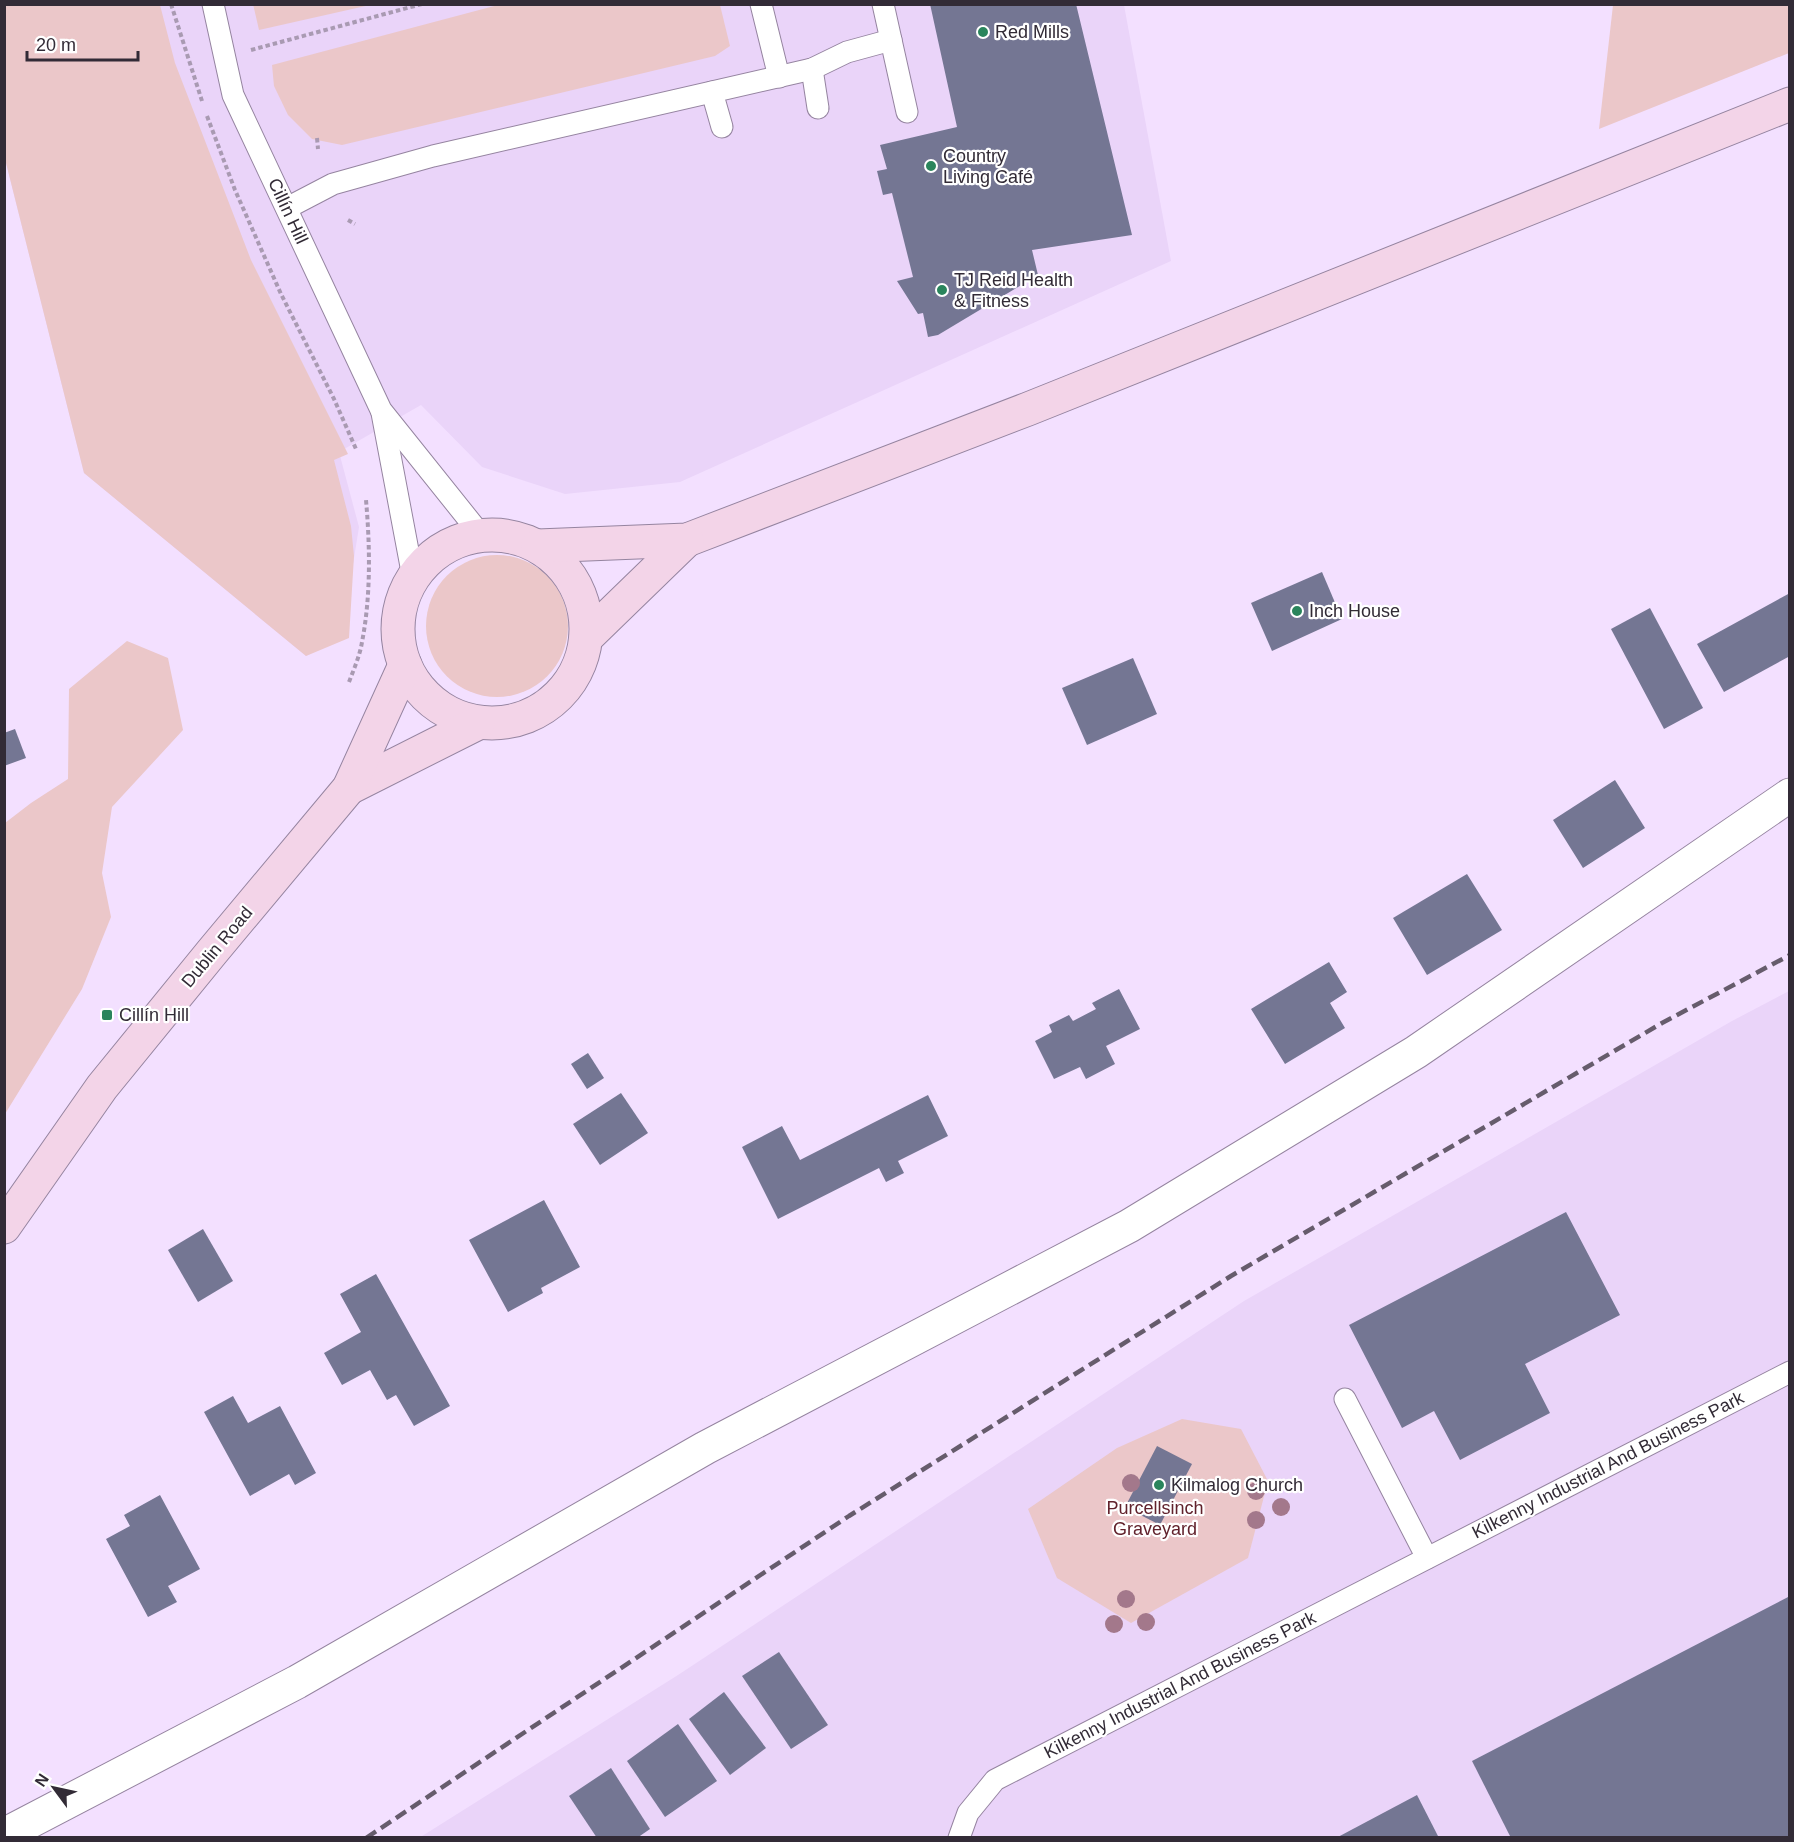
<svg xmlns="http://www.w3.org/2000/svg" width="1794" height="1842" viewBox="0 0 1794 1842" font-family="Helvetica,sans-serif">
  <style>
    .built { fill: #ead4f9 }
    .green { fill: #ebc7c9 }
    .building { fill: #747693 }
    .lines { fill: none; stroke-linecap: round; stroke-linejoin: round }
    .service-casing { stroke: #9584a0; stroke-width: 23 }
    .minor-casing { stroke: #9584a0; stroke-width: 35 }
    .secondary-casing { stroke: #9584a0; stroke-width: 35 }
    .path { stroke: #a99ab2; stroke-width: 4; stroke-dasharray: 4.5 3; stroke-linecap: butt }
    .service { stroke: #fff; stroke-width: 21 }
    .minor { stroke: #fff; stroke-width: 33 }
    .secondary { stroke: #f3d4e8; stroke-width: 33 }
    .rail { stroke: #665c6c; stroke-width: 4.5; stroke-dasharray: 12 6; stroke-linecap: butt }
    .tree { fill: #a3788b }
    .poi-dot { fill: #2a855c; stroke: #fff; stroke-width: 2 }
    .labels { text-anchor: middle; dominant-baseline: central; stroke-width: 4.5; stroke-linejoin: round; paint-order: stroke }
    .poi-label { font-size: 18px; fill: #322b36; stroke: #fff; text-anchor: start }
    .street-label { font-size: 18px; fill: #322b36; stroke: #fff }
    .park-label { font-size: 18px; fill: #61222c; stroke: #fff }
  </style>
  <rect width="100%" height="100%" fill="#f3e0ff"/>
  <g class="built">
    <polygon points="4,5 1124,5 1171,261 680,482 565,494 482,467 421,405 339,452 359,527 341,639 306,656 84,473 5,159"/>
    <polygon points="1789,991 1789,1837 419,1838 678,1675 1244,1301 1732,1021"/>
  </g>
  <g class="green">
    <polygon points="253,4 370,4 370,5 259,30"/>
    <polygon points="4,5 160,5 175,63 251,260 348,454 334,460 351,526 354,556 349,638 306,656 84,473 5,159"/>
    <polygon points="498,5 720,5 730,46 715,56 342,145 312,139 288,115 274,86 272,65"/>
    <polygon points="1613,5 1789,5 1789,53 1599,129"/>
    <circle cx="497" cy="626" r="71"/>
    <polygon points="127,641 168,658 183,730 112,807 102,873 111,917 82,989 5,1114 5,823 31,803 68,779 69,689"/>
    <polygon points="1182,1419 1241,1429 1268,1481 1248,1558 1131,1623 1057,1578 1028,1509 1117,1448"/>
  </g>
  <g class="building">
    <polygon points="930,4 1076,4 1132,235 1032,250 1038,275 938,335 928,337 923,313 918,314 897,281 913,277 892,193 883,195 877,171 887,169 880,145 957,127"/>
    <polygon points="1322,572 1342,619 1272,651 1251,603"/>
    <polygon points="1790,593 1790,656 1724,692 1697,644"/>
    <polygon points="1650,608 1703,708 1664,729 1611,629"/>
    <polygon points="1133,658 1157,714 1087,745 1062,688"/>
    <polygon points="15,729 26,758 4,766 4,733"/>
    <polygon points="1615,780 1645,828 1583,868 1553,820"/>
    <polygon points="1467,874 1502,930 1427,975 1393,918"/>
    <polygon points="1329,962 1347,992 1330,1003 1345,1028 1285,1064 1251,1009"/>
    <polygon points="1119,989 1140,1029 1106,1046 1115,1064 1086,1079 1080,1067 1054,1079 1035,1041 1052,1032 1049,1025 1069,1015 1073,1021 1096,1009 1092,1003"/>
    <polygon points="588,1053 604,1078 587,1089 571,1064"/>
    <polygon points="621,1093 648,1133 600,1165 573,1124"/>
    <polygon points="928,1095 948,1136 898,1161 904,1173 886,1182 879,1168 778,1219 742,1147 782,1126 800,1160"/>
    <polygon points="544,1200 580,1267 541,1288 543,1293 508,1312 469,1240"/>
    <polygon points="1566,1212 1620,1315 1525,1364 1550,1413 1460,1460 1434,1411 1402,1428 1349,1325"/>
    <polygon points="203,1229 233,1281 198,1302 168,1250"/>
    <polygon points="376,1274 450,1406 414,1426 396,1395 387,1400 370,1370 342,1385 324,1353 361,1332 340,1294"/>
    <polygon points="233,1396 248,1423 280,1406 316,1473 295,1485 289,1474 250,1496 204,1412"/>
    <polygon points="1157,1446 1192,1464 1160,1525 1125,1507"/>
    <polygon points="160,1495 200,1569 168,1586 177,1602 148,1617 106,1539 130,1526 124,1515"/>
    <polygon points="1790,1596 1790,1838 1511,1838 1472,1761"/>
    <polygon points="779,1652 828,1725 791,1749 742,1676"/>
    <polygon points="724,1692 766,1748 730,1775 689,1719"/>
    <polygon points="678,1724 717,1781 665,1817 627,1761"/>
    <polygon points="611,1768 650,1829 637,1838 597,1838 569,1796"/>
    <polygon points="1417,1795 1439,1838 1336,1838"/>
  </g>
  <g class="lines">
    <g class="service-casing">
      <g id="service">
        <polyline points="213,4 233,95 381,410 481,535"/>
        <polyline points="761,4 779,77"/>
        <polyline points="883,4 907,112"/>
        <polyline points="812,69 818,108"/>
        <polyline points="712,92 722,127"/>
        <polyline points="287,208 333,184 433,156 812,69 847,52 891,40"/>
        <polyline points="382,413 413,577"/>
        <polyline points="1345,1399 1427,1558"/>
        <polyline points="959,1838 968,1813 995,1780 1790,1372"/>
      </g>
    </g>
    <g class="minor-casing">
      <polyline id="minor" points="4,1835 297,1682 705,1448 1129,1226 1416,1052 1790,795"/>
    </g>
    <g class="secondary-casing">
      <g id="secondary">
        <circle cx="492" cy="629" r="94"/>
        <polyline points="538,546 687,540 1028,409 1790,104"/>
        <polyline points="586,638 687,540"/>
        <polyline points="349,788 478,723"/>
        <polyline points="4,1227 102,1087 212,952 349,788 405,665"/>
      </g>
    </g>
    <g class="path">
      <polyline points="171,4 202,101"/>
      <polyline points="251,50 422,4"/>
      <polyline points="207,116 235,190 281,294 334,399 356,449"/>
      <polyline points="317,138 318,149"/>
      <polyline points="348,220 355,224"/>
      <path d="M 349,682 C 354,669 360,655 362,642 C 371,596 370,546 366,500"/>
    </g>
    <use href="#service" class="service"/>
    <use href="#minor" class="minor"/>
    <use href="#secondary" class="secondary"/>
    <polyline class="rail" points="366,1838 849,1516 1231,1276 1662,1023 1790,955"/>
  </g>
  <g class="tree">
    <circle cx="1131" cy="1483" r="9"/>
    <circle cx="1256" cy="1491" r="9"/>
    <circle cx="1281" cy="1507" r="9"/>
    <circle cx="1256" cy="1520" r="9"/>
    <circle cx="1126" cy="1599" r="9"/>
    <circle cx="1146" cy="1622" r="9"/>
    <circle cx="1114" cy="1624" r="9"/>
  </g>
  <g class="poi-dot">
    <circle cx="983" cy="32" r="6"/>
    <circle cx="931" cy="166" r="6"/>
    <circle cx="942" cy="290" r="6"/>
    <circle cx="1297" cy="611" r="6"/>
    <rect x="101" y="1009" width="12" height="12" rx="3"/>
    <circle cx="1159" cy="1485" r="6"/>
  </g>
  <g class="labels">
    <g class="poi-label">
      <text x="995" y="32">Red Mills</text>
      <text x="943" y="156">Country<tspan x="943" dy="21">Living Café</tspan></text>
      <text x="954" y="280">TJ Reid Health<tspan x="954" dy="21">&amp; Fitness</tspan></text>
      <text x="1309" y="611">Inch House</text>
      <text x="119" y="1015">Cillín Hill</text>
      <text x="1171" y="1485">Kilmalog Church</text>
    </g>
    <g class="street-label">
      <text transform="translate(288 211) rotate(65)">Cillín Hill</text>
      <text transform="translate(217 947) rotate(-50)">Dublin Road</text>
      <text transform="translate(1608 1465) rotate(-27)">Kilkenny Industrial And Business Park</text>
      <text transform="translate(1180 1685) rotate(-27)">Kilkenny Industrial And Business Park</text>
    </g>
    <g class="park-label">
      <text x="1155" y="1508">Purcellsinch<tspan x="1155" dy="21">Graveyard</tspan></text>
    </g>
  </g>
  <rect width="1794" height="1842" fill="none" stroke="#322b36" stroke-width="12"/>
  <g transform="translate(54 1788) rotate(303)" stroke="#ffffff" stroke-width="4.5" paint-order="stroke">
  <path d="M0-4.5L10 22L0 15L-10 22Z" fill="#322b36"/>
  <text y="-9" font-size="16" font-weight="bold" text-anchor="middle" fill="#322b36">N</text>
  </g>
  <path d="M27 51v9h111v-9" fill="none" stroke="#322b36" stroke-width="3"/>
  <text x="36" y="51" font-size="18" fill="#322b36" stroke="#ffffff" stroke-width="4.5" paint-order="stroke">20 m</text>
</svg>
